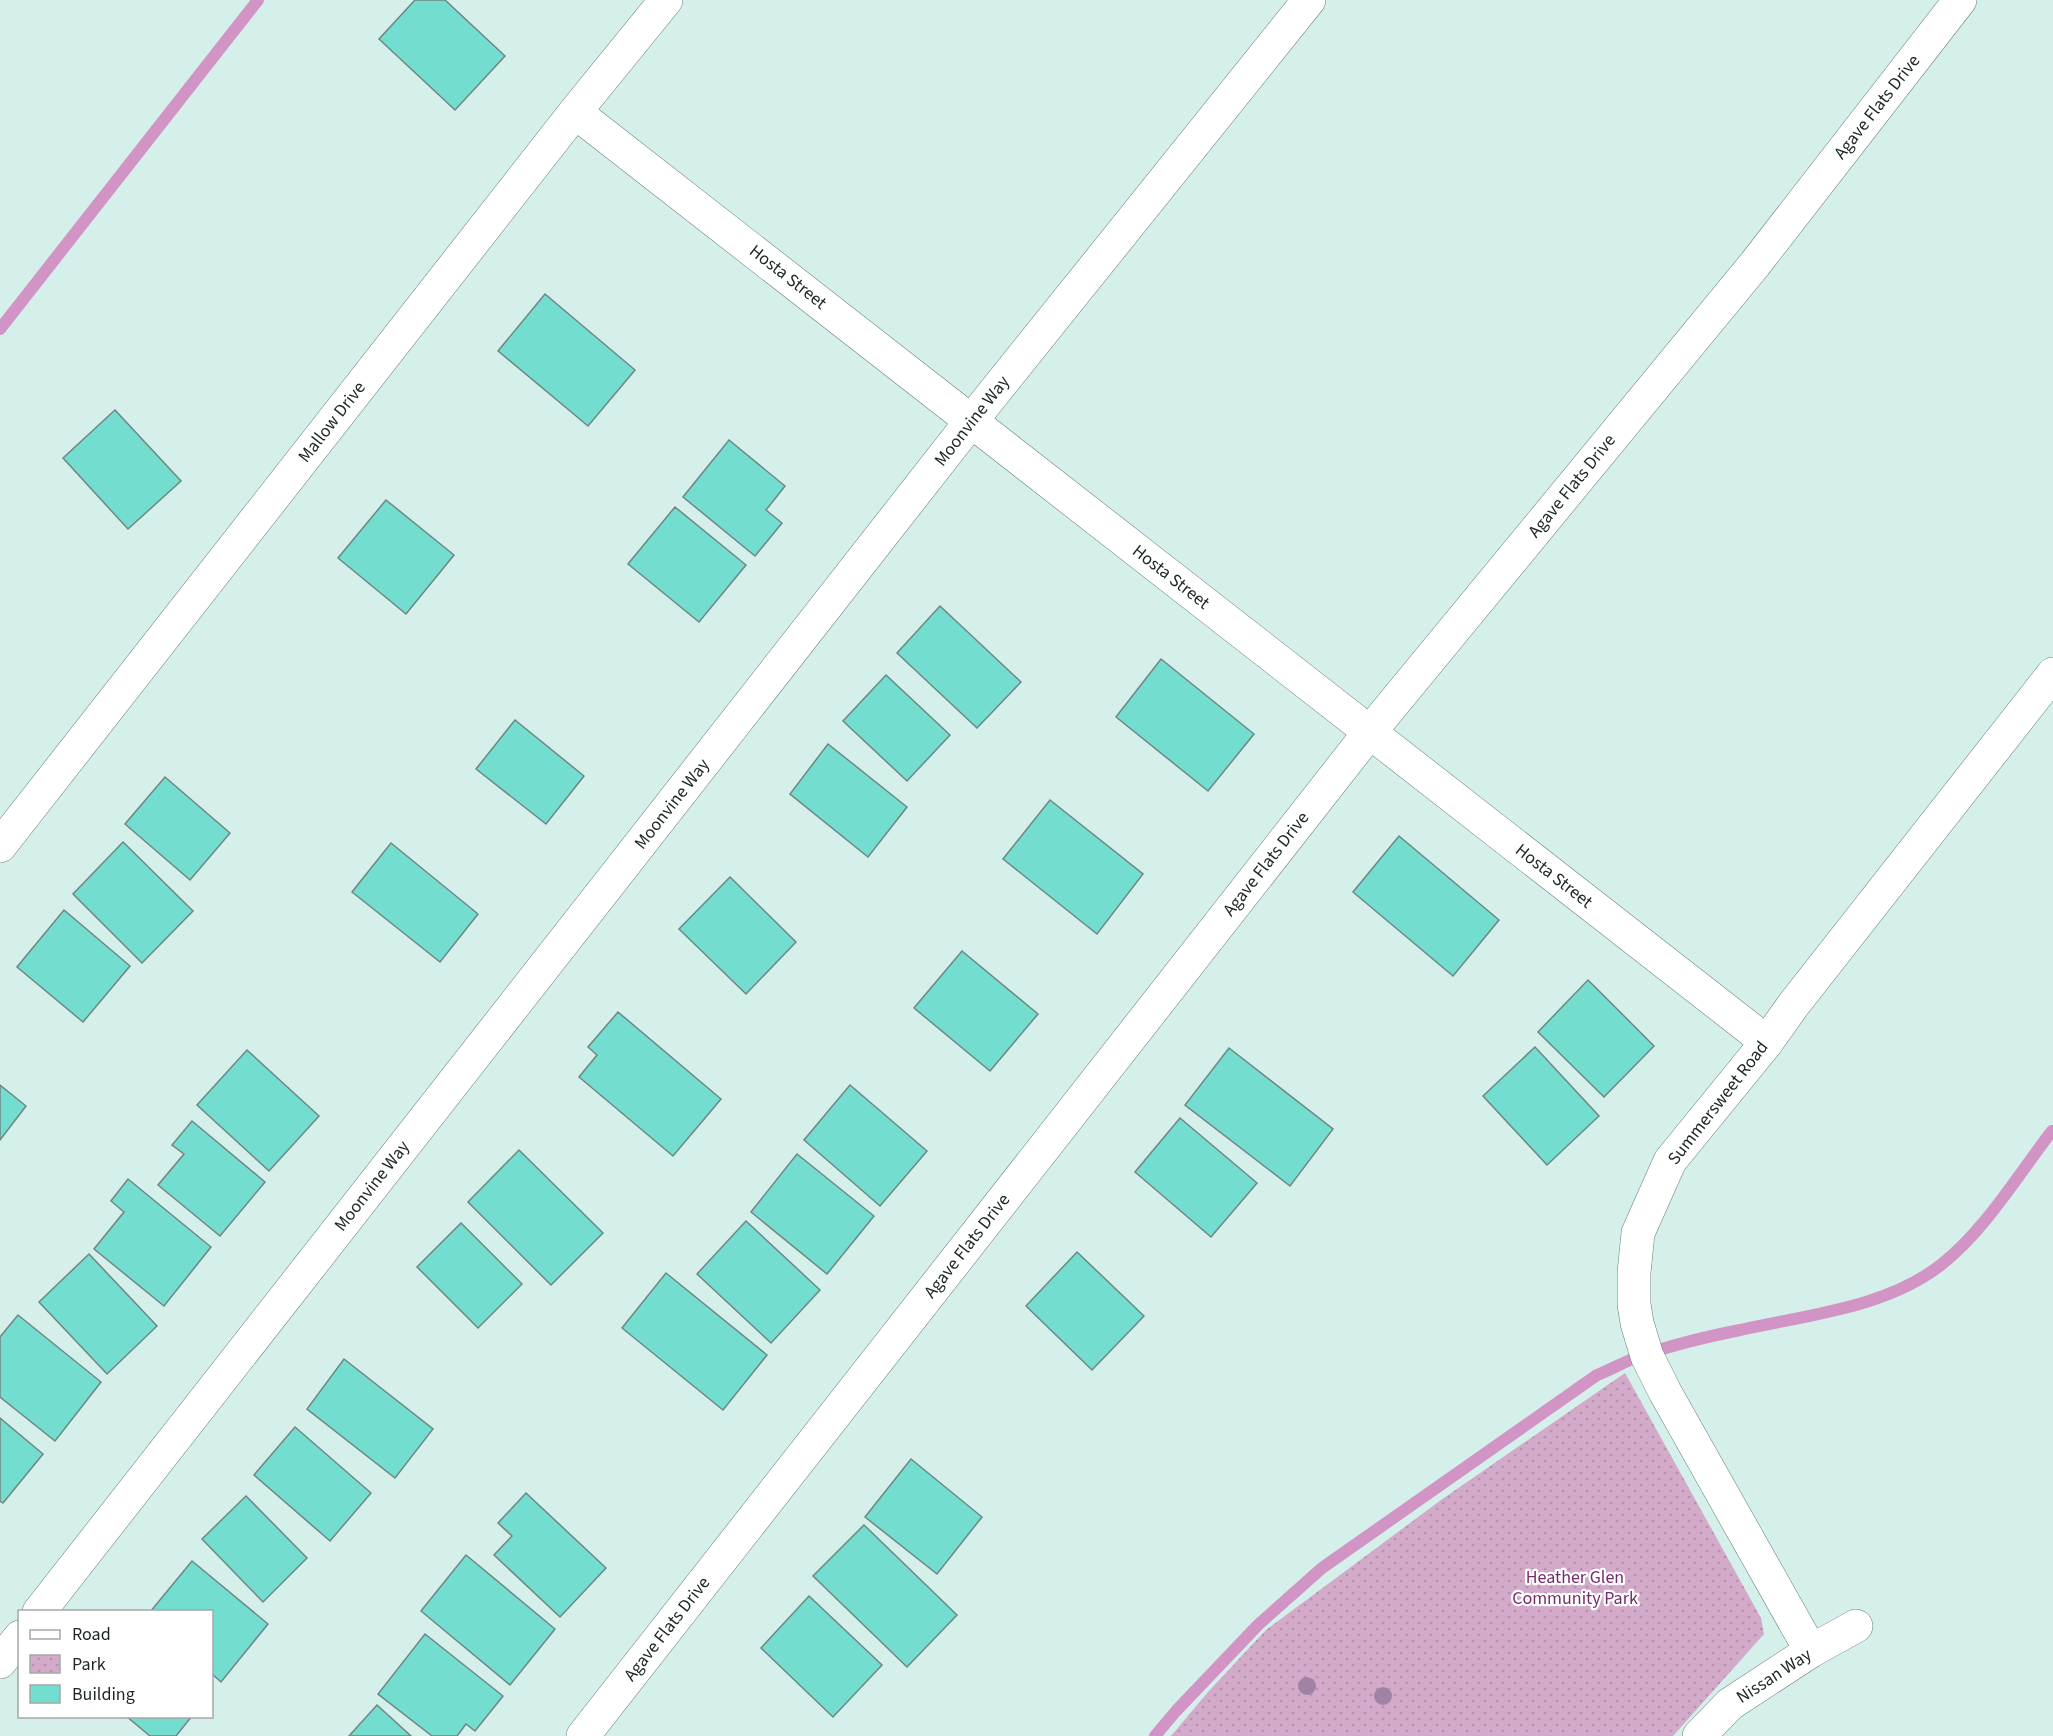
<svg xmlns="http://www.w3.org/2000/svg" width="2053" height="1736" viewBox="0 0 2053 1736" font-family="'Source Sans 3',sans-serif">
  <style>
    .park { fill: url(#park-dots) }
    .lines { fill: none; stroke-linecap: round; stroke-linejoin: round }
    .stream { stroke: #d293c5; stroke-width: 12 }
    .building { fill: #73ddd0; stroke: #6f8783; stroke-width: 1.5 }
    .minor-casing { stroke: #677e7a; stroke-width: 34 }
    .minor { stroke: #fff; stroke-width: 33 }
    .tree { fill: #a083a4 }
    .labels { text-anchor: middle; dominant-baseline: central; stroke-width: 4.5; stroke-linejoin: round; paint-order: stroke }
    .street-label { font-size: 18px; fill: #1c2624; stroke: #fff }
    .park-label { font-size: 18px; fill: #752b6a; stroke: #fff }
  </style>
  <defs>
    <pattern id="park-dots" width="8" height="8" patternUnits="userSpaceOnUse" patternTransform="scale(1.5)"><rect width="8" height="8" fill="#d3aaca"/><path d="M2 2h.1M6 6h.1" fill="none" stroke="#b592ad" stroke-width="1.8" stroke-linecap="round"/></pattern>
  </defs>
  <rect width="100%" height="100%" fill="#d5efeb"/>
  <polygon class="park" points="1625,1373 1761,1618 1764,1634 1673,1736 1171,1736 1208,1692 1266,1630 1441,1500"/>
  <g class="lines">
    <g class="stream">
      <polyline points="0,329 258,0"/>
      <path d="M 1155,1736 L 1176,1711 L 1258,1625 L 1322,1568 L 1597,1375 C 1610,1370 1622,1363 1635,1358 C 1668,1346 1705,1337 1740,1330 C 1806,1315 1887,1308 1942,1264 C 1985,1230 2018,1175 2052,1131"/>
    </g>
  </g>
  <g class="building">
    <polygon points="415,0 445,0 505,56 455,110 379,39"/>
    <polygon points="545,294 635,370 588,426 498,351"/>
    <polygon points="115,410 181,481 128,529 63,458"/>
    <polygon points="729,440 785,486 766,510 782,523 755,556 683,497"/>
    <polygon points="386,500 454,555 406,614 338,558"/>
    <polygon points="675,507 746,565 699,622 628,564"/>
    <polygon points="940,606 1021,682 977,728 897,653"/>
    <polygon points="1161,659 1254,734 1208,791 1116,717"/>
    <polygon points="886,675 950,735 907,781 843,721"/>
    <polygon points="515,720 584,776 546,824 476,769"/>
    <polygon points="828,744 907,807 868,857 790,794"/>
    <polygon points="165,777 230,833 190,880 125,824"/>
    <polygon points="1050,800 1143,874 1097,934 1003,859"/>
    <polygon points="1399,836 1499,920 1453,976 1353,892"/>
    <polygon points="123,842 193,911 142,963 73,894"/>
    <polygon points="391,843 478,914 440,962 352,892"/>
    <polygon points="730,877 796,942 746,994 679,929"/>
    <polygon points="64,910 130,966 83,1022 17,967"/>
    <polygon points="962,951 1038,1014 990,1071 914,1008"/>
    <polygon points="1588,980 1654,1046 1604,1097 1538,1032"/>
    <polygon points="618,1012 721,1099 673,1156 579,1077 597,1055 588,1047"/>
    <polygon points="1535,1047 1599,1116 1547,1165 1483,1096"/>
    <polygon points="1229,1048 1333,1129 1290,1186 1185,1105"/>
    <polygon points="247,1050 319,1116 269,1171 197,1105"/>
    <polygon points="0,1085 26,1106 0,1140"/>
    <polygon points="850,1085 927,1151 880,1206 804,1140"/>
    <polygon points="1180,1118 1257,1183 1211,1237 1135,1172"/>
    <polygon points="192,1121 265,1182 220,1236 158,1185 184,1154 172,1145"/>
    <polygon points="519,1150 603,1233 551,1285 468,1202"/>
    <polygon points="797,1154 874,1216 827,1274 751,1212"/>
    <polygon points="128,1179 211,1247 164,1306 94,1249 124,1212 111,1201"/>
    <polygon points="746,1221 820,1290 771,1343 697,1274"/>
    <polygon points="461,1223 522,1284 478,1328 417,1267"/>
    <polygon points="1077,1252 1144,1316 1092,1370 1026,1306"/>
    <polygon points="89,1254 157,1326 107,1374 39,1302"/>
    <polygon points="666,1273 767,1355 723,1410 622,1328"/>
    <polygon points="18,1315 101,1382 55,1441 0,1397 0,1337"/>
    <polygon points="344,1359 433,1429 395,1478 307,1409"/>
    <polygon points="0,1418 43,1454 3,1503 0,1501"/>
    <polygon points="295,1427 371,1493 330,1541 254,1475"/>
    <polygon points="911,1459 982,1517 937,1574 865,1517"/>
    <polygon points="526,1493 606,1568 560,1617 494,1555 512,1536 498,1523"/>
    <polygon points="246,1496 307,1558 263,1602 202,1539"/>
    <polygon points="864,1525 957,1615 907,1667 813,1576"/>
    <polygon points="466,1555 555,1629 510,1685 421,1611"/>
    <polygon points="192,1561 268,1624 221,1682 212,1674 212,1612 150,1612"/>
    <polygon points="809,1596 882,1665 833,1717 761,1648"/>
    <polygon points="425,1634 503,1696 475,1731 466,1724 457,1736 432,1736 378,1694"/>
    <polygon points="377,1705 411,1736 349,1736"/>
    <polygon points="126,1716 192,1716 176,1736 150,1736"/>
  </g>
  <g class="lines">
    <g class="minor-casing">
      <g id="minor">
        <polyline points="575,112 1767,1042"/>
        <polyline points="0,846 575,112 666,0"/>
        <polyline points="39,1612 972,420 1309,0"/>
        <polyline points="1811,1651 1665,1392 1647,1356 1637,1323 1634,1304 1634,1273 1638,1233 1670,1161 1767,1042 1794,1004 2053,674"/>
        <polyline points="0,1662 20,1637"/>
        <polyline points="583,1736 1369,733 1755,264 1960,0"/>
        <polyline points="1699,1736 1730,1704 1811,1651 1856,1626"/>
      </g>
    </g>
    <use href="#minor" class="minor"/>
  </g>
  <g class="tree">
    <circle cx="1307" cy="1686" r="9"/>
    <circle cx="1383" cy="1696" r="9"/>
  </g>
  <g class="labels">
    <g class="street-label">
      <text transform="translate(1877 107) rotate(-52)">Agave Flats Drive</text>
      <text transform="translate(788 277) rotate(38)">Hosta Street</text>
      <text transform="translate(972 421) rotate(-52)">Moonvine Way</text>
      <text transform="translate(332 422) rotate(-52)">Mallow Drive</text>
      <text transform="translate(1572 486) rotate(-51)">Agave Flats Drive</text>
      <text transform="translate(1171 577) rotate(38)">Hosta Street</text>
      <text transform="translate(672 804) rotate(-52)">Moonvine Way</text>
      <text transform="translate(1266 864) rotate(-52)">Agave Flats Drive</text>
      <text transform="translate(1554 876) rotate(38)">Hosta Street</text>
      <text transform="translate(1718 1103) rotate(-52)">Summersweet Road</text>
      <text transform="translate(372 1186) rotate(-52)">Moonvine Way</text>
      <text transform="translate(967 1246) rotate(-52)">Agave Flats Drive</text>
      <text transform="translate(667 1629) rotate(-52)">Agave Flats Drive</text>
      <text transform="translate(1774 1676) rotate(-33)">Nissan Way</text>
    </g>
    <g class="park-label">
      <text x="1575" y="1577">Heather Glen<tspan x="1575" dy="21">Community Park</tspan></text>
    </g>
  </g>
  <rect x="18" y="1610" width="195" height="108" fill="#ffffff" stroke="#a4a8a7" stroke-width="1.5"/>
  <rect x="30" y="1630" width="30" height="9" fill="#ffffff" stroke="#a4a8a7" stroke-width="1.5"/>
  <text x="72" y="1640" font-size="18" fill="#1c2624">Road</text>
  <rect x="30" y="1655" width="30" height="18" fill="url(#park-dots)" stroke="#a4a8a7" stroke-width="1.5"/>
  <text x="72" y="1670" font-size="18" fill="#1c2624">Park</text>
  <rect x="30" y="1685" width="30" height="18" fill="#73ddd0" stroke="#a4a8a7" stroke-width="1.5"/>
  <text x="72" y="1700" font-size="18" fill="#1c2624">Building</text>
</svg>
